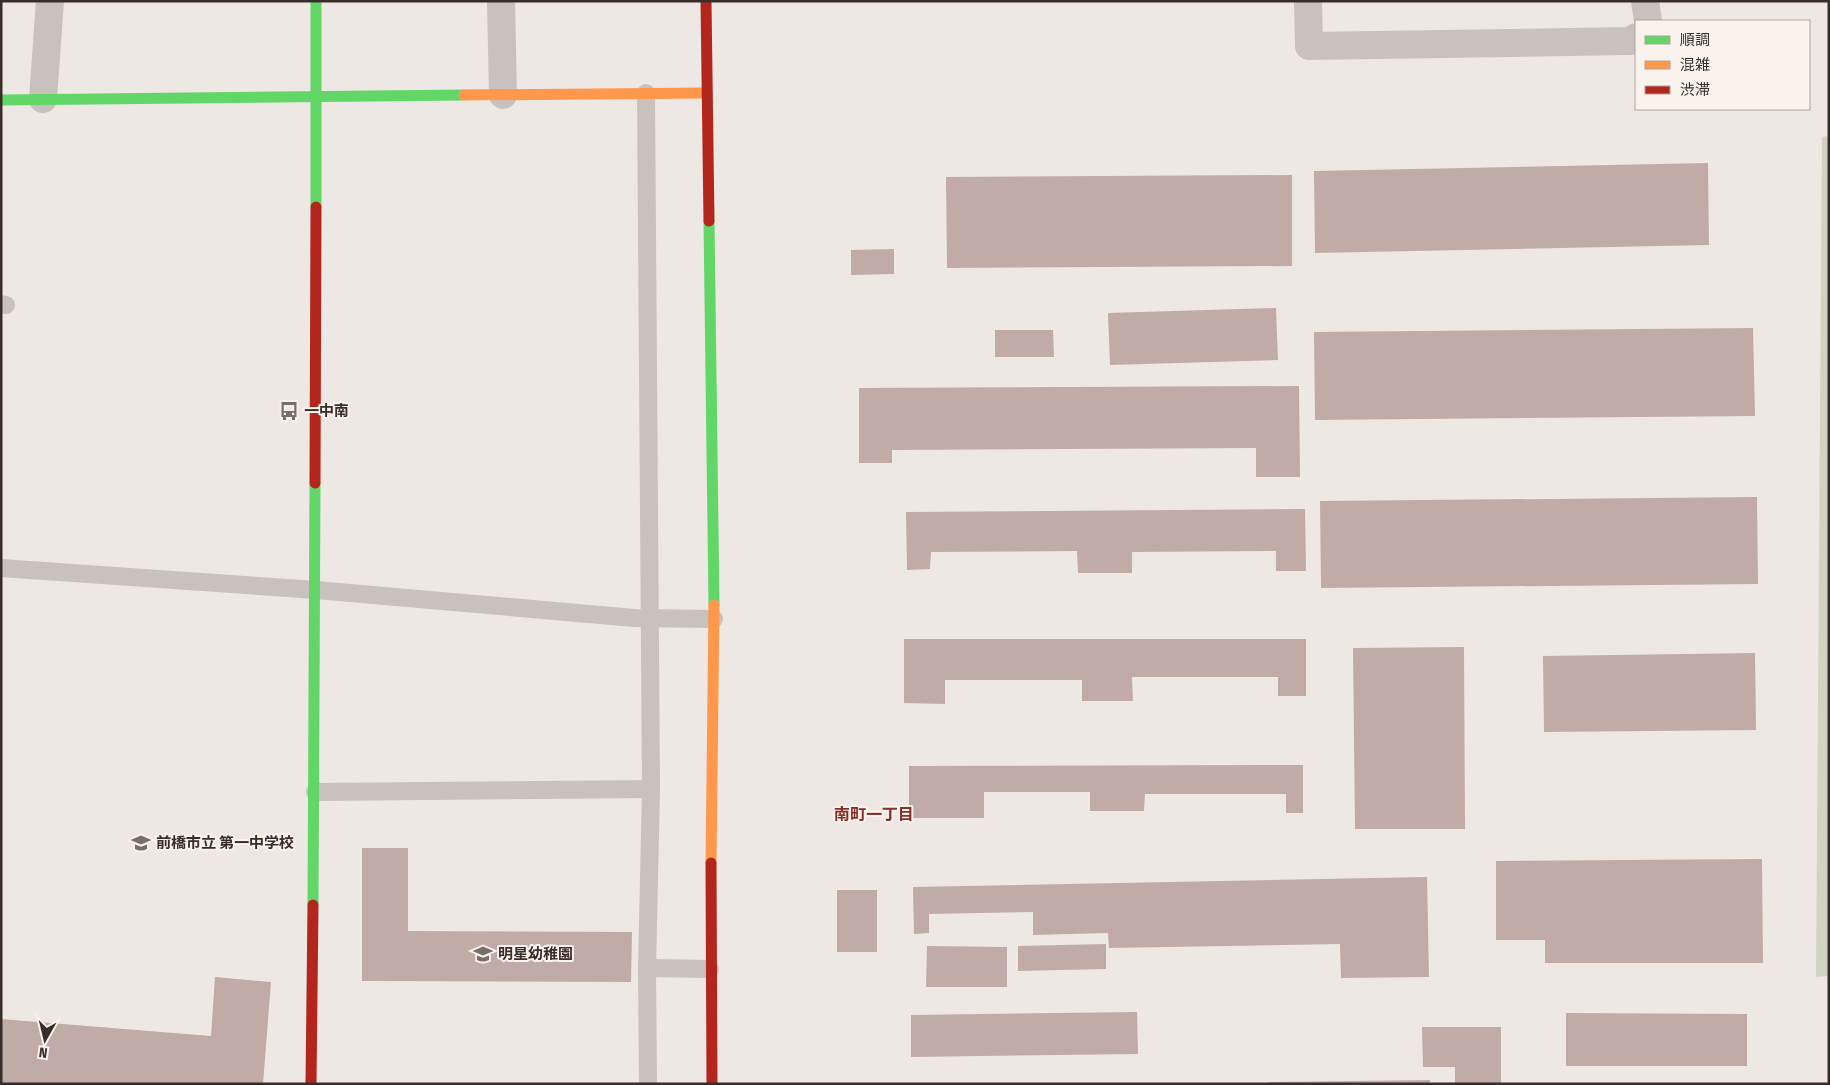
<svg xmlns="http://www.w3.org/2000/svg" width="1830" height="1085" viewBox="0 0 1830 1085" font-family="'Fira Sans Condensed','Noto Sans JP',sans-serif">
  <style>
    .green { fill: #d2d3c0 }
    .building { fill: #c1aba7 }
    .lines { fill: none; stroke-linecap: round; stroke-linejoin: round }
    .lane { stroke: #c8c1bd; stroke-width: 18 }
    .street { stroke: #c8c1bd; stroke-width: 28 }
    .fast { stroke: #63d668; stroke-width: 11 }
    .slow { stroke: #ff974d; stroke-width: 11 }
    .jam { stroke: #b3261e; stroke-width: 11 }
    .labels { text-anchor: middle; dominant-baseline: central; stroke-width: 4; stroke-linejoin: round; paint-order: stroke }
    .poi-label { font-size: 15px; font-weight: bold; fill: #392d2b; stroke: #faf2ed; text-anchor: start }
    .neighbourhood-label { font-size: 16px; font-weight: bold; fill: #843028; stroke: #faf2ed }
  </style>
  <rect width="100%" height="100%" fill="#eee8e5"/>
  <polygon class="green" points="1829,136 1829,976 1816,977 1822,137"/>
  <g class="building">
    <polygon points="1708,163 1709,245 1315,253 1314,171"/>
    <polygon points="1292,175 1292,266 947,268 946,177"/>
    <polygon points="894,249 894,274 851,275 851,250"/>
    <polygon points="1276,308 1278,360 1110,365 1108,313"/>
    <polygon points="1753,328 1755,416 1315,420 1314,332"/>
    <polygon points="995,330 1053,330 1054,357 995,357"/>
    <polygon points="1299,386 1300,477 1256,477 1256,448 892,450 892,463 859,463 859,388"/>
    <polygon points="1757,497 1758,584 1321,588 1320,501"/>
    <polygon points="1305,509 1306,571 1276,571 1276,551 1132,552 1132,573 1078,573 1077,551 931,552 930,569 907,570 906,512"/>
    <polygon points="904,639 1306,639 1306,696 1278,696 1278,677 1132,677 1133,701 1082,701 1082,680 945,680 945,704 904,703"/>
    <polygon points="1464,647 1465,829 1355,829 1353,648"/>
    <polygon points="1755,653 1756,730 1544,732 1543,656"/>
    <polygon points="1303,765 1303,813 1286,813 1286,794 1145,794 1144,811 1090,811 1090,792 984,792 984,818 909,818 909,766"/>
    <polygon points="362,848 408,848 408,931 632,932 631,982 362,981"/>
    <polygon points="1762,859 1763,963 1545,963 1545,940 1496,940 1496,861"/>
    <polygon points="1427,877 1429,977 1341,978 1340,944 1109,948 1108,933 1033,935 1033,912 929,914 929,933 914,934 913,887"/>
    <rect x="837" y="890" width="40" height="62"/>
    <polygon points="1106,944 1106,969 1018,971 1018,946"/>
    <polygon points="927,946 1007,947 1007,987 926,987"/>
    <polygon points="215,977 271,982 263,1084 1,1084 1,1019 211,1036"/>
    <polygon points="1137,1012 1138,1054 911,1057 911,1015"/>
    <polygon points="1566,1013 1747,1014 1747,1066 1566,1066"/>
    <polygon points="1422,1027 1501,1027 1501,1084 1455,1084 1455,1067 1423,1067"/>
    <polygon points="1430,1080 1430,1084 1268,1084 1268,1082"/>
  </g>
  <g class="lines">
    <g class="lane">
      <polyline points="646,93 651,789 647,968 648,1084"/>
      <polyline points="1,304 6,305"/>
      <polyline points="1,568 316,590 634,618 714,619"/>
      <polyline points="315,792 651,789"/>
      <polyline points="647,968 710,969"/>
    </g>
    <g class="street">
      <polyline points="501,1 503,95"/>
      <polyline points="1308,1 1309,46 1631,41 1636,37"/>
      <polyline points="1645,1 1648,21"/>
      <polyline points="43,99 50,1"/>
    </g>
    <g class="fast">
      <polyline points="1,100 464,95"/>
      <polyline points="316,207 316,1"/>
      <polyline points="709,221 714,605"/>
      <polyline points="313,905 315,483"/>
    </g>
    <g class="slow">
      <polyline points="464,95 707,93"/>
      <polyline points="711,863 714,605"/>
    </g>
    <g class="jam">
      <polyline points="706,1 709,221"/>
      <polyline points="315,483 316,207"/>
      <polyline points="711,863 712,1084"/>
      <polyline points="311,1084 313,905"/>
    </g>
  </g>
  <defs>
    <g id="bus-bare" transform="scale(1.5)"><path d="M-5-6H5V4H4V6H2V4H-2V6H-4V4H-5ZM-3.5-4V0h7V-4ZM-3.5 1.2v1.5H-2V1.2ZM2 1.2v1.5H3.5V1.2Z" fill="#786e6c" stroke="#faf2ed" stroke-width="2.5" paint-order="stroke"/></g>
    <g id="school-bare" transform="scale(1.5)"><path d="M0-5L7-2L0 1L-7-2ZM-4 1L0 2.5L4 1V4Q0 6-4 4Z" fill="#786e6c" stroke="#faf2ed" stroke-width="2.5" paint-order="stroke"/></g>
  </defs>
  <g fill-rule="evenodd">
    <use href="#bus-bare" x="289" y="411"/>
    <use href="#school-bare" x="141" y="843"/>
    <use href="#school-bare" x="483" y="954"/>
  </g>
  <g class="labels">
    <g class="poi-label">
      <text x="304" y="411">一中南</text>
      <text x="156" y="843">前橋市立 第一中学校</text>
      <text x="498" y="954">明星幼稚園</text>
    </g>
    <g class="neighbourhood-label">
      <text x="874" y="814">南町一丁目</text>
    </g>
  </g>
  <rect width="1830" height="1085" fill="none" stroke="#392d2b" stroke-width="5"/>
  <rect x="1635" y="20" width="175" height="90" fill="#faf2ed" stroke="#ada39f"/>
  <rect x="1645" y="36" width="25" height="8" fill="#63d668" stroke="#ada39f"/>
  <text x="1680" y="45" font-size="15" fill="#392d2b">順調</text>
  <rect x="1645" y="61" width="25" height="8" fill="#ff974d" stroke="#ada39f"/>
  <text x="1680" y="70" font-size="15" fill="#392d2b">混雑</text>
  <rect x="1645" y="86" width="25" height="8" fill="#b3261e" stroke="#ada39f"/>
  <text x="1680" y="95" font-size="15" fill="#392d2b">渋滞</text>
  <g transform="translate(45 1040) rotate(188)" stroke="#faf2ed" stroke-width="4" paint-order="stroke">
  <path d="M0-4L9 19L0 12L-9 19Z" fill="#392d2b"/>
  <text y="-8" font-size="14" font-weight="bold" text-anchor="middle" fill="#392d2b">N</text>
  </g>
</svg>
